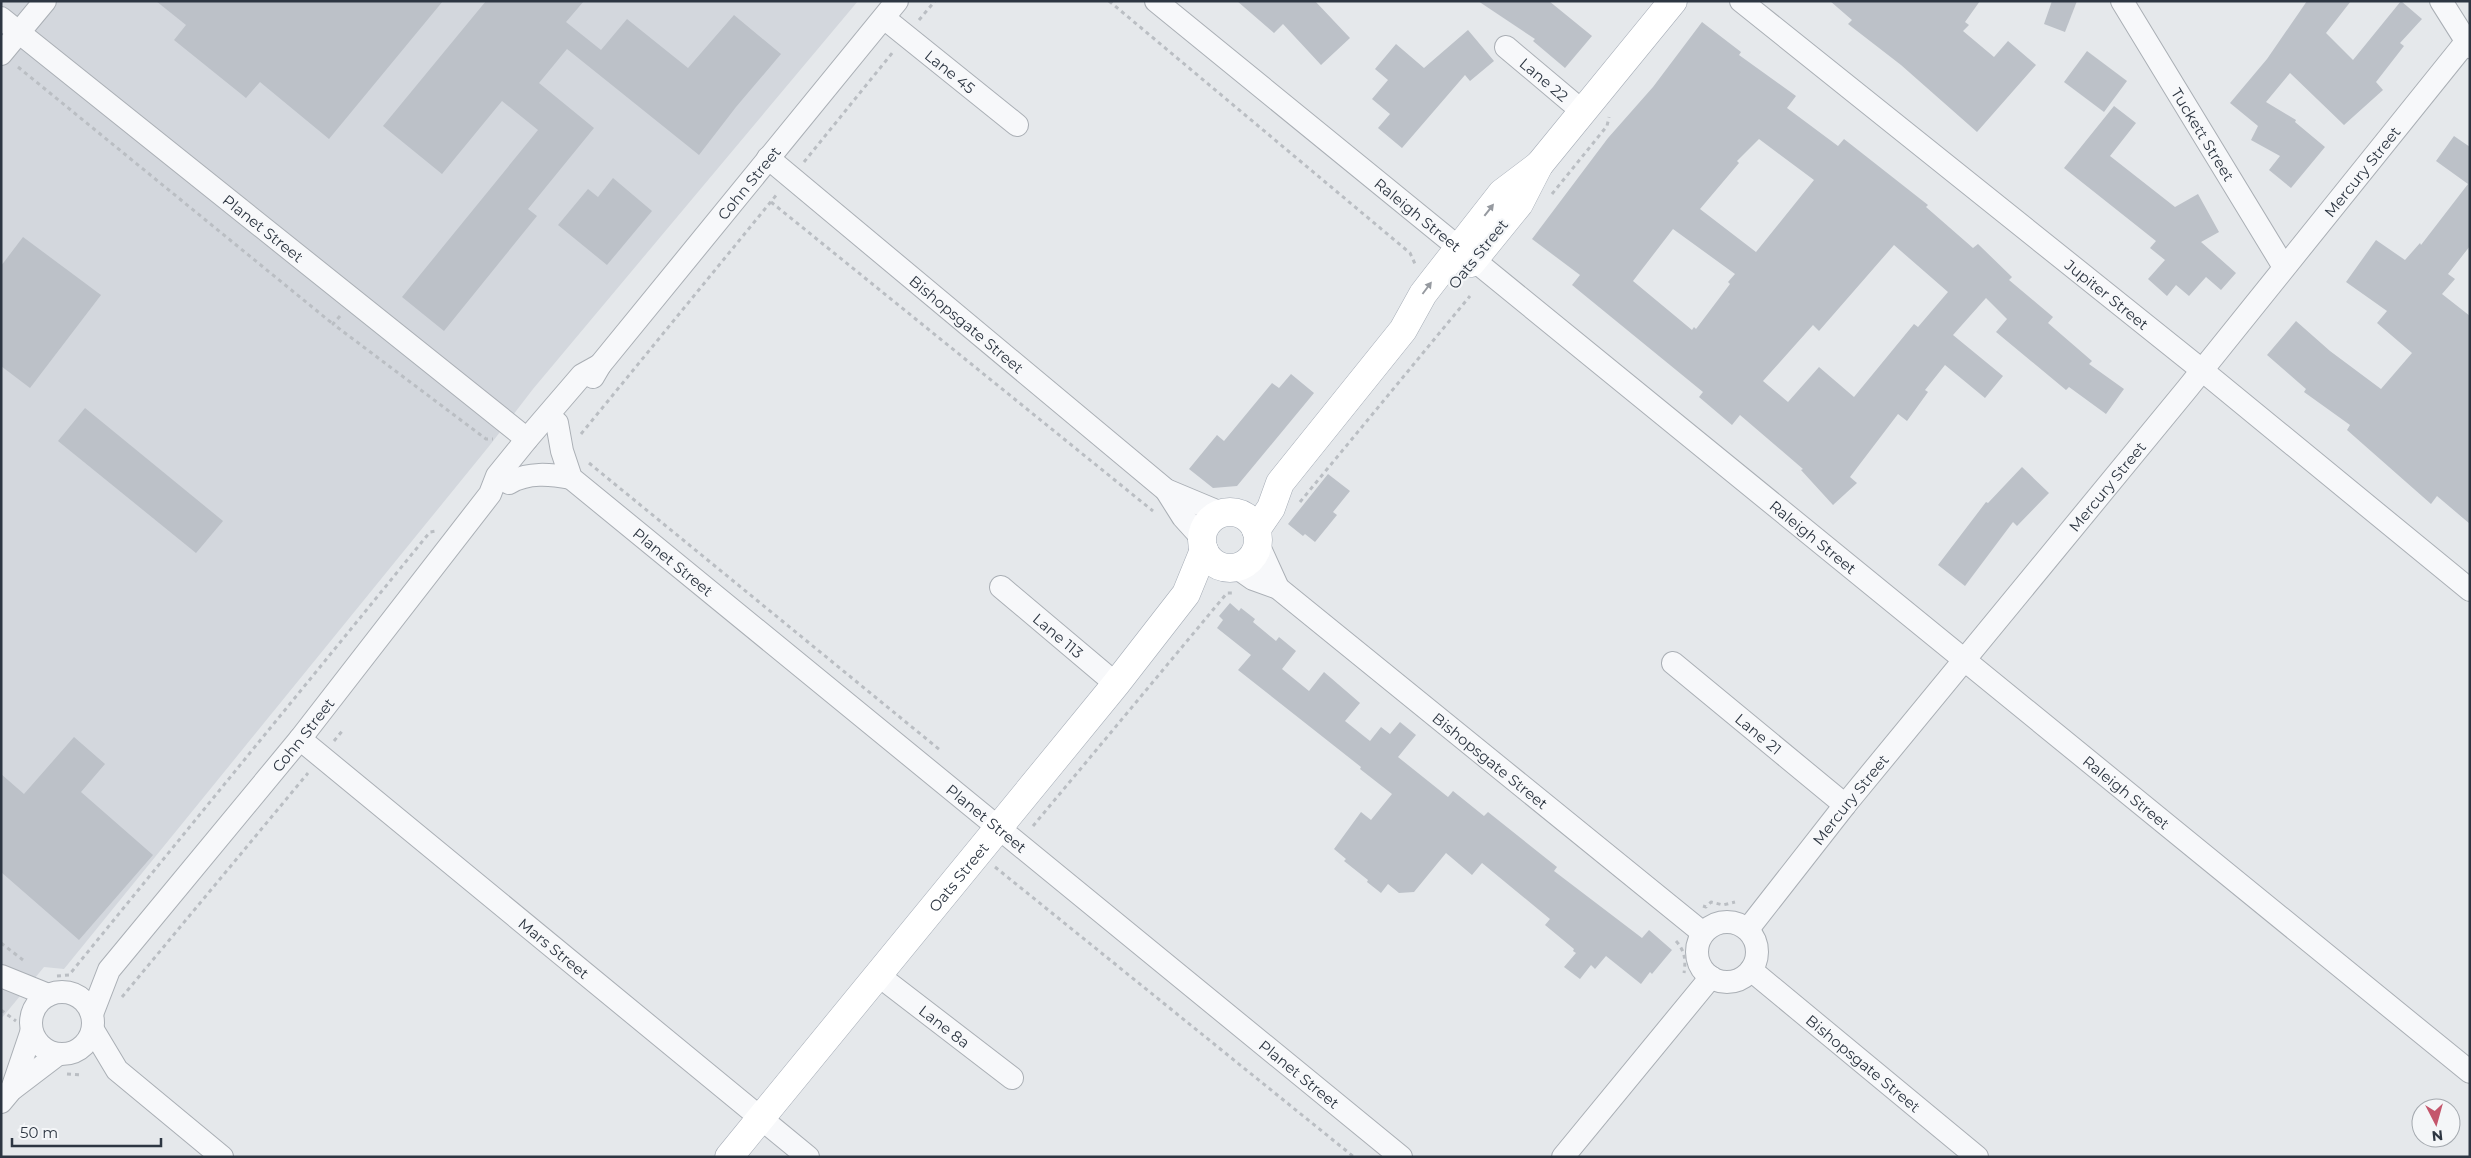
<svg xmlns="http://www.w3.org/2000/svg" width="2471" height="1158" viewBox="0 0 2471 1158" font-family="Montserrat,sans-serif">
  <style>
    .built { fill: #d3d7dd }
    .building { fill: #bcc1c8; fill-rule: evenodd }
    .lines { fill: none; stroke-linecap: round; stroke-linejoin: round }
    .minor-casing { stroke: #aaafb5; stroke-width: 24 }
    .major-casing { stroke: #a5acb6; stroke-width: 29 }
    .path { stroke: #babec3; stroke-width: 3; stroke-dasharray: 4 4; stroke-linecap: butt }
    .minor { stroke: #f7f8fa; stroke-width: 22 }
    .major { stroke: #fff; stroke-width: 28 }
    .oneway { fill: #969aa0 }
    .labels { text-anchor: middle; dominant-baseline: central; stroke-width: 4.5; stroke-linejoin: round; paint-order: stroke }
    .street-label { font-size: 15px; fill: #2d3642; stroke: #f4f6f8 }
  </style>
  <rect width="100%" height="100%" fill="#e5e8eb"/>
  <polygon class="built" points="1,1 858,1 533,389 490,445 64,969 44,967 1,1019"/>
  <g class="building">
    <polygon points="156,1 443,1 329,139 260,82 246,98 174,40 186,25"/>
    <polygon points="486,1 584,1 566,22 601,50 627,19 688,68 734,15 781,54 736,107 699,155 567,49 539,83 594,128 528,209 537,216 444,331 402,297 538,130 502,101 442,174 383,126"/>
    <polygon points="1237,1 1315,1 1350,38 1321,65 1283,24 1274,33"/>
    <polygon points="1478,1 1549,1 1592,36 1565,68 1533,41 1535,39"/>
    <polygon points="1830,1 1980,1 1965,22 1969,25 1963,31 1994,57 2008,41 2036,65 1977,132 1901,65 1848,24 1852,20"/>
    <polygon points="2052,1 2077,1 2065,32 2044,24"/>
    <polygon points="2307,1 2351,1 2326,33 2353,60 2401,1 2422,19 2400,43 2404,46 2376,82 2383,90 2344,125 2290,73 2266,102 2296,120 2295,122 2325,147 2291,188 2269,170 2280,156 2251,140 2258,126 2230,103 2267,59"/>
    <path d="M 1702,22 L 1741,52 L 1739,55 L 1796,96 L 1787,108 L 1838,146 L 1844,139 L 1928,205 L 1926,207 L 1973,248 L 1978,244 L 2012,277 L 2009,280 L 2053,317 L 2048,323 L 2092,361 L 2089,364 L 2124,389 L 2106,414 L 2069,387 L 2066,390 L 1996,332 L 2007,319 L 1986,298 L 1953,335 L 2003,376 L 1985,398 L 1945,365 L 1925,390 L 1928,392 L 1907,421 L 1898,414 L 1850,477 L 1857,483 L 1833,505 L 1801,470 L 1803,469 L 1740,415 L 1732,425 L 1699,397 L 1703,392 L 1572,285 L 1580,275 L 1532,239 L 1608,138 L 1653,87 ZM 1759,139 L 1814,180 L 1756,252 L 1700,209 L 1739,163 L 1737,161 ZM 1673,229 L 1735,274 L 1728,282 L 1730,284 L 1696,329 L 1694,327 L 1692,330 L 1633,281 ZM 1894,245 L 1948,292 L 1918,327 L 1914,324 L 1854,397 L 1819,367 L 1788,402 L 1763,381 L 1813,325 L 1819,331 Z"/>
    <polygon points="1468,30 1494,61 1470,81 1465,75 1402,148 1378,128 1390,114 1372,99 1388,80 1375,69 1396,44 1424,68"/>
    <polygon points="2087,51 2127,81 2104,112 2064,82"/>
    <polygon points="2114,106 2136,123 2110,156 2175,207 2198,194 2219,232 2201,242 2236,273 2221,290 2206,277 2189,296 2176,285 2167,296 2148,279 2165,260 2150,248 2156,241 2064,168"/>
    <polygon points="2454,136 2470,147 2470,246 2448,274 2455,279 2442,294 2470,316 2470,524 2437,496 2431,504 2347,430 2350,425 2304,392 2306,389 2267,355 2296,321 2330,351 2381,389 2412,353 2377,323 2387,311 2346,282 2376,240 2405,260 2420,243 2421,245 2468,184 2436,161"/>
    <polygon points="613,178 652,211 607,265 558,225 588,189 598,197"/>
    <polygon points="23,237 101,295 30,388 1,366 1,266"/>
    <polygon points="1291,374 1314,393 1237,486 1213,488 1189,469 1217,435 1224,441 1272,383 1279,388"/>
    <polygon points="85,408 223,521 196,553 58,441"/>
    <polygon points="2022,467 2049,493 2017,526 2013,522 1965,586 1938,565 1986,502 1988,503"/>
    <polygon points="1328,474 1350,491 1333,512 1337,515 1315,542 1305,534 1303,536 1288,524"/>
    <polygon points="1230,603 1239,611 1241,608 1255,619 1253,622 1276,641 1279,637 1296,651 1282,669 1309,691 1324,672 1360,703 1345,721 1370,741 1381,727 1390,734 1400,722 1416,735 1398,757 1448,797 1453,791 1484,816 1488,812 1557,867 1554,871 1642,938 1649,930 1672,950 1652,974 1650,972 1641,984 1606,956 1595,969 1591,965 1580,979 1564,967 1576,953 1573,951 1574,949 1545,925 1550,919 1482,863 1472,875 1446,853 1414,892 1399,893 1388,884 1381,893 1367,882 1368,880 1344,861 1346,859 1334,849 1361,812 1371,820 1392,794 1360,769 1361,767 1238,670 1251,655 1217,628 1223,620 1219,616"/>
    <polygon points="74,737 105,764 81,792 153,855 79,940 1,872 1,774 24,794"/>
  </g>
  <g class="lines">
    <g class="minor-casing">
      <g id="minor">
        <path id="s1" d="M 1156,1 L 2470,1072"/>
        <path id="s2" d="M 1741,1 L 2203,371 L 2470,590"/>
        <path id="s3" d="M 2122,1 L 2284,267"/>
        <polyline points="2441,1 2470,47"/>
        <path id="s4" d="M 1,18 L 527,439"/>
        <path id="s5" d="M 884,18 L 1017,125"/>
        <path id="s6" d="M 1506,47 L 1582,111"/>
        <polyline points="1,54 45,1"/>
        <path id="s7" d="M 768,158 L 1166,490 L 1221,513"/>
        <path id="s8" d="M 593,377 L 600,365 L 897,1"/>
        <path id="s9" d="M 557,423 L 562,451 L 571,478 L 1401,1157"/>
        <path d="M 509,483 C 528,472 550,474 571,478"/>
        <polyline points="1166,490 1183,517 1202,538"/>
        <polyline points="1258,544 1278,588"/>
        <path id="s10" d="M 1236,567 L 1253,579 L 1278,588 L 1703,933"/>
        <path id="s11" d="M 1001,587 L 1116,684"/>
        <path id="s12" d="M 1673,663 L 1845,805"/>
        <path id="s13" d="M 300,739 L 808,1157"/>
        <circle cx="1727" cy="952" r="30"/>
        <path id="s14" d="M 1748,929 L 1845,805 L 2187,389 L 2466,42"/>
        <path id="s15" d="M 1751,970 L 1977,1157"/>
        <path id="s16" d="M 878,975 L 1012,1078"/>
        <polyline points="1,976 48,995"/>
        <circle cx="62" cy="1023" r="31"/>
        <path id="s17" d="M 92,1014 L 109,970 L 300,739 L 490,494 L 497,476 L 527,439 L 582,375 L 600,365"/>
        <polyline points="93,1030 117,1070 222,1157"/>
        <polyline points="12,1089 31,1033"/>
        <polyline points="1,1102 11,1090 57,1055"/>
        <polyline points="1563,1157 1711,977"/>
      </g>
    </g>
    <g class="major-casing">
      <g id="major">
        <polyline points="1471,263 1519,204 1539,165 1673,1"/>
        <circle cx="1230" cy="540" r="28"/>
        <polyline points="1256,530 1271,508 1280,483 1403,330 1423,294 1433,281 1502,193 1539,165"/>
        <path id="s18" d="M 729,1157 L 1116,684 L 1186,594 L 1204,550"/>
      </g>
    </g>
    <g class="path">
      <polyline points="1109,1 1410,253 1416,266"/>
      <polyline points="919,20 935,1"/>
      <polyline points="18,67 333,324"/>
      <polyline points="804,162 893,52"/>
      <polyline points="1552,194 1607,126 1609,117"/>
      <polyline points="771,202 1153,511"/>
      <polyline points="340,316 333,324 486,439 493,439"/>
      <polyline points="581,434 778,193"/>
      <polyline points="589,463 940,750"/>
      <polyline points="1300,502 1470,296"/>
      <polyline points="334,741 343,730"/>
      <polyline points="1033,826 1227,593 1235,593"/>
      <polyline points="995,867 1354,1157"/>
      <polyline points="1703,906 1706,907 1711,902 1723,905 1735,902"/>
      <path d="M 1676,941 C 1685,951 1686,960 1684,973"/>
      <polyline points="1,943 23,960"/>
      <polyline points="57,976 69,975 430,532 436,531"/>
      <polyline points="122,997 308,773"/>
      <polyline points="1,1010 16,1021"/>
      <polyline points="67,1074 81,1075"/>
    </g>
    <use href="#minor" class="minor"/>
    <use href="#major" class="major"/>
  </g>
  <defs><path id="oneway-solid" d="M-6-.8H1V-3.2L6.5 0L1 3.2V.8H-6Z" transform="scale(1.25)"/></defs>
  <g class="oneway">
    <use href="#oneway-solid" transform="translate(1489 210) rotate(-52)"/>
    <use href="#oneway-solid" transform="translate(1427 288) rotate(-53)"/>
  </g>
  <g class="labels">
    <g class="street-label">
      <text stroke="none"><textPath href="#s5" startOffset="85">Lane 45</textPath></text>
      <text stroke="none"><textPath href="#s6" startOffset="50">Lane 22</textPath></text>
      <text stroke="none"><textPath href="#s3" startOffset="156">Tuckett Street</textPath></text>
      <text stroke="none"><textPath href="#s14" startOffset="975">Mercury Street</textPath></text>
      <text stroke="none"><textPath href="#s8" startOffset="249">Cohn Street</textPath></text>
      <text stroke="none"><textPath href="#s1" startOffset="338">Raleigh Street</textPath></text>
      <text stroke="none"><textPath href="#s4" startOffset="336">Planet Street</textPath></text>
      <text transform="translate(1478 254) rotate(-51)">Oats Street</text>
      <text stroke="none"><textPath href="#s2" startOffset="469">Jupiter Street</textPath></text>
      <text stroke="none"><textPath href="#s7" startOffset="259">Bishopsgate Street</textPath></text>
      <text stroke="none"><textPath href="#s14" startOffset="570">Mercury Street</textPath></text>
      <text stroke="none"><textPath href="#s1" startOffset="848">Raleigh Street</textPath></text>
      <text stroke="none"><textPath href="#s9" startOffset="189">Planet Street</textPath></text>
      <text stroke="none"><textPath href="#s11" startOffset="75">Lane 113</textPath></text>
      <text stroke="none"><textPath href="#s12" startOffset="111">Lane 21</textPath></text>
      <text stroke="none"><textPath href="#s17" startOffset="352">Cohn Street</textPath></text>
      <text stroke="none"><textPath href="#s10" startOffset="321">Bishopsgate Street</textPath></text>
      <text stroke="none"><textPath href="#s1" startOffset="1252">Raleigh Street</textPath></text>
      <text stroke="none"><textPath href="#s14" startOffset="165">Mercury Street</textPath></text>
      <text stroke="none"><textPath href="#s9" startOffset="594">Planet Street</textPath></text>
      <text stroke="none"><textPath href="#s18" startOffset="362">Oats Street</textPath></text>
      <text stroke="none"><textPath href="#s13" startOffset="329">Mars Street</textPath></text>
      <text stroke="none"><textPath href="#s16" startOffset="84">Lane 8a</textPath></text>
      <text stroke="none"><textPath href="#s15" startOffset="146">Bishopsgate Street</textPath></text>
      <text stroke="none"><textPath href="#s9" startOffset="998">Planet Street</textPath></text>
    </g>
  </g>
  <rect width="2471" height="1158" fill="none" stroke="#2d3642" stroke-width="5"/>
  <g transform="translate(2436 1123) rotate(174)"><circle r="24" fill="#f4f6f8" stroke="#a4a9af"/>
  <path d="M0-4L9 19L0 12L-9 19Z" fill="#c4566c"/>
  <text y="-8" font-size="14" font-weight="bold" text-anchor="middle" fill="#2d3642">N</text>
  </g>
  <path d="M12 1138v8h149v-8" fill="none" stroke="#2d3642" stroke-width="2.5"/>
  <text x="20" y="1138" font-size="15" fill="#2d3642" stroke="#f4f6f8" stroke-width="4" paint-order="stroke">50 m</text>
</svg>
